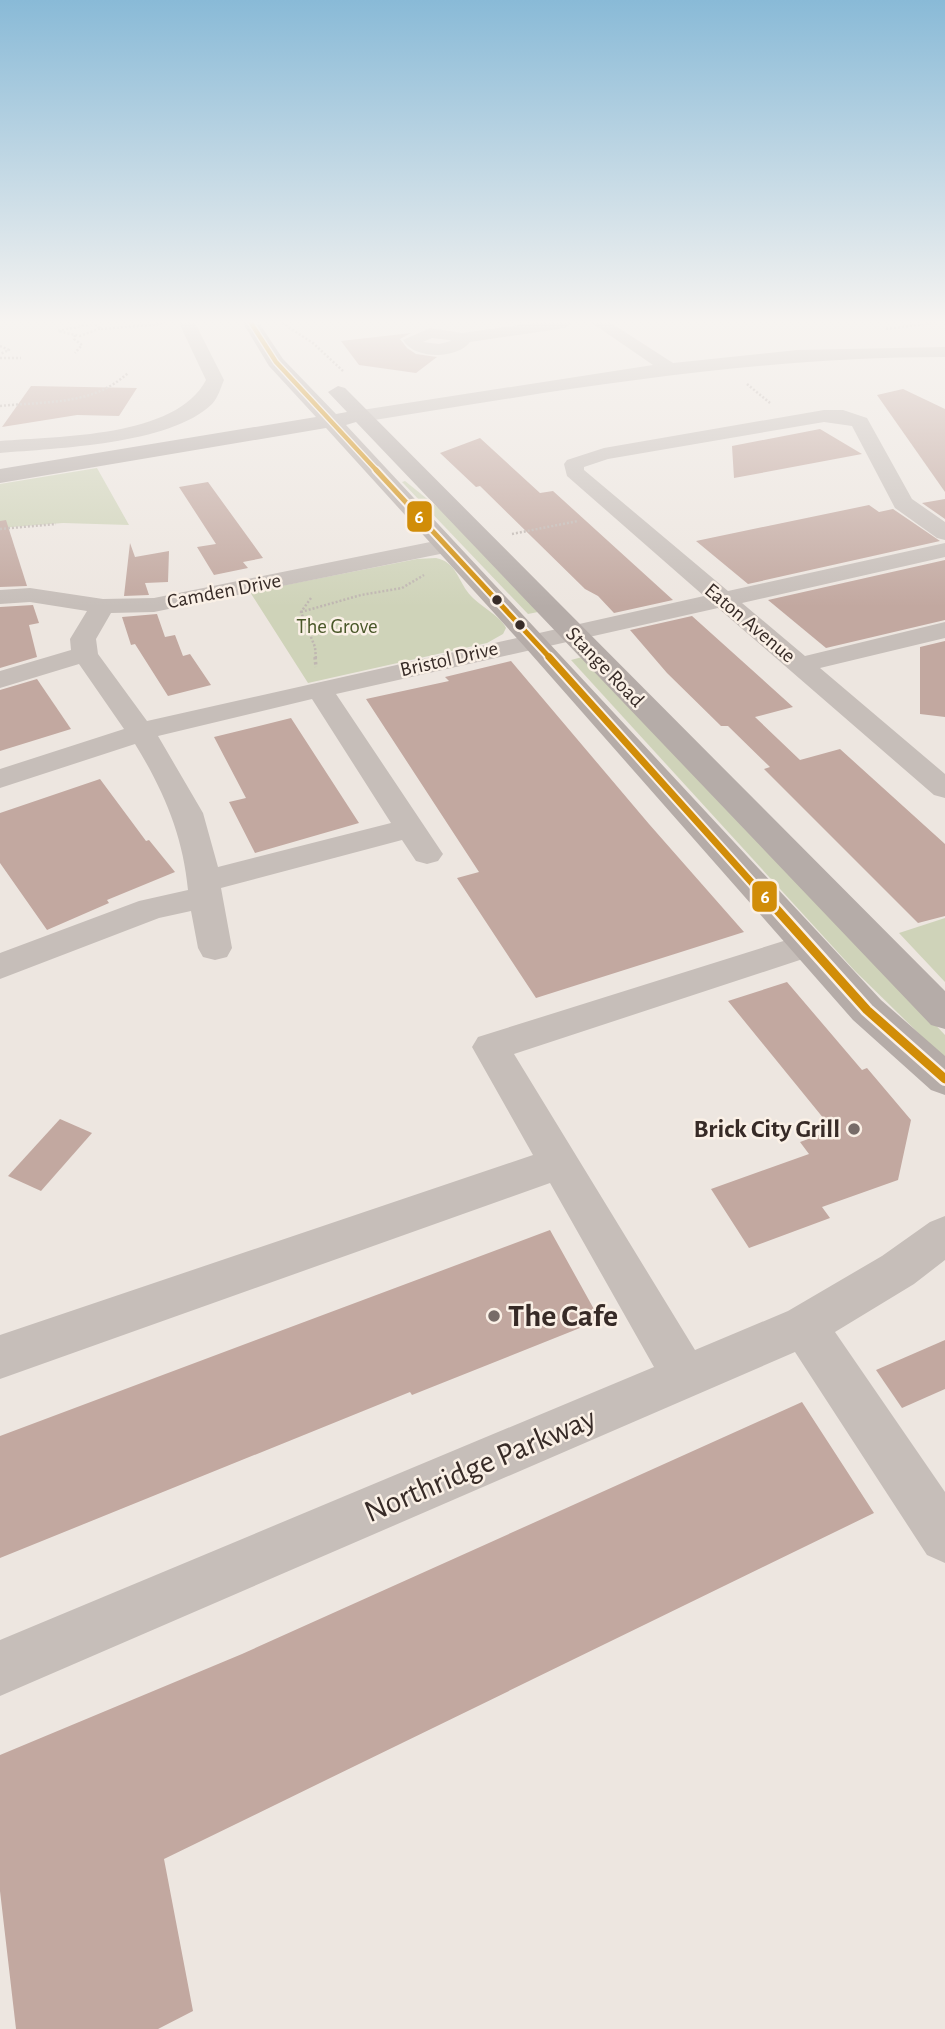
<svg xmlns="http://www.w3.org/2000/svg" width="945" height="2029" viewBox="0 0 945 2029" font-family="'Alegreya Sans',sans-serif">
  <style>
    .green { fill: #cfd3b9 }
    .building { fill: #c2a8a0 }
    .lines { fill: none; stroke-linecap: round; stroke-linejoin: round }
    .path-far1 { stroke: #bfb6b1; stroke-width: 2.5; stroke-dasharray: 2 2; stroke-linecap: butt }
    .path { stroke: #bfb6b1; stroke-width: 3.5; stroke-dasharray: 2.5 2.5; stroke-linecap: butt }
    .minor { fill: #c6beb9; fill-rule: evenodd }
    .major { fill: #b5aca8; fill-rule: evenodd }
    .bus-1-far3-casing { stroke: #faf0e6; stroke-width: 7 }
    .bus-1-far2-casing { stroke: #faf0e6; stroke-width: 9 }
    .bus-1-far1-casing { stroke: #faf0e6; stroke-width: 11 }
    .bus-1-casing { stroke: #faf0e6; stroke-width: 14 }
    .bus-1-far3 { stroke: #d18d08; stroke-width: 4.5 }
    .bus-1-far2 { stroke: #d18d08; stroke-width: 5 }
    .bus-1-far1 { stroke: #d18d08; stroke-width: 7 }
    .bus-1 { stroke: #d18d08; stroke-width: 9 }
    .bus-dot { fill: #372b27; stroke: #faf0e6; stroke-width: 2.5 }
    .poi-dot { fill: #776c68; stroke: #faf0e6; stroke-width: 2.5 }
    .labels { text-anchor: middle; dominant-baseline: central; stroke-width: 5; stroke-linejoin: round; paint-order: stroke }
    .far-street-label { font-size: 21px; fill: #372b27; stroke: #faf0e6 }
    .far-park-label { font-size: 21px; fill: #495729; stroke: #faf0e6 }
    .poi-label { font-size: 26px; font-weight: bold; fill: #372b27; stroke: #faf0e6; text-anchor: end }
    .near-poi-label { font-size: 32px; font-weight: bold; fill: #372b27; stroke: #faf0e6; text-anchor: start }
    .near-street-label { font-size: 32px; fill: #372b27; stroke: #faf0e6 }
    .line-badge { stroke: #faf0e6; stroke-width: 2.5 }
    .badge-label { font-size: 19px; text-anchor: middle; font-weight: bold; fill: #fff }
  </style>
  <rect width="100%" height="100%" fill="#ede6e0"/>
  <g class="green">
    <polygon points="97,468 129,525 63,523 0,528 0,484"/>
    <polygon points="405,481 457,523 543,611 528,614 402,482"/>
    <path d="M 436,558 C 457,562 458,582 471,596 C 481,607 502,617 506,628 L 503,634 L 487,643 L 308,683 L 250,592 L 417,559 Z"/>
    <polygon points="586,656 945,1035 945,1059 855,971 571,660"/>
    <polygon points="945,918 945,982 899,933"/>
  </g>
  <g class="building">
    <polygon points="411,333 400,339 407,348 416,354 437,357 416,373 359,365 341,341"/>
    <polygon points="31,386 137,388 119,416 77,415 2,427"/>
    <polygon points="903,389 945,409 945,492 877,395"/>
    <polygon points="820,429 862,454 734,478 732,446"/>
    <polygon points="480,438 540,493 553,491 673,600 614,613 598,596 585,589 480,486 476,487 440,453"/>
    <polygon points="208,482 263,558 243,562 248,568 214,575 197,547 216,544 179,487"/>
    <polygon points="945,499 945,519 922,503"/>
    <polygon points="869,505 879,512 893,509 940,541 748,584 696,541"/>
    <polygon points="6,520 27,586 0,587 0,521"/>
    <polygon points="130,543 135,557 169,551 168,582 145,583 149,595 124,596"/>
    <polygon points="945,560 945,620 826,648 768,600"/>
    <polygon points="33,605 39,623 29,625 37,657 0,668 0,607"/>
    <polygon points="157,614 165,637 175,635 183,656 190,654 211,685 168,696 135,644 131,645 122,617"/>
    <polygon points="692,616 793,707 755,717 800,760 840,749 945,844 945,916 918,923 764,769 770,767 728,726 721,726 667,673 630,630"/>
    <polygon points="945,641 945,717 920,714 920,647"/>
    <polygon points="511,661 649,824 744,932 536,998 457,878 479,872 366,699 449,681 445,677"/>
    <polygon points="37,679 71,729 0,751 0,690"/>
    <polygon points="291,718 359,823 255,853 229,802 246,798 214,737"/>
    <polygon points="100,779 146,841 149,840 175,872 107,900 109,903 47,930 0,863 0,813"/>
    <polygon points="787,982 862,1070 867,1068 911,1120 898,1180 822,1207 830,1218 749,1248 711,1189 809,1154 800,1142 833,1130 728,1001"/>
    <polygon points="60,1119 92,1133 41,1191 8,1176"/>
    <polygon points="550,1230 600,1320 412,1395 410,1392 0,1558 0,1436"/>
    <polygon points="945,1340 945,1389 902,1408 876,1370"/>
    <polygon points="802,1402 874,1513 164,1859 193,2011 158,2029 16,2029 0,1891 0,1755 242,1654"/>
  </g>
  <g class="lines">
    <g class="path-far1">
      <polyline points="282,323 313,343 343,371"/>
      <polyline points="95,325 101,328 80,336 58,331 97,323"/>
      <polyline points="101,329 162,324"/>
      <polyline points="886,329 933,323"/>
      <polyline points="75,335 74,339 82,345 75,353"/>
      <polyline points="0,346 9,350 0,354"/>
      <polyline points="0,358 21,358"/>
      <polyline points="747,384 770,403"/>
      <path d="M 0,406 C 46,401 92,406 128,373"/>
      <polyline points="0,529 56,524"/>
      <polyline points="512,534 578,521"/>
      <polyline points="311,598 301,612 315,647 316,659"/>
      <polyline points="301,612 361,595 402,588 424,575"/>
    </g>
    <polyline class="path" points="315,657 316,667"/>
    <g class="minor">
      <path d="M 179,323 L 195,323 L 224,380 C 221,387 218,398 212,404 C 170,445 56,448 0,453 L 0,441 C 58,436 176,438 206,380 Z"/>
      <path d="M 533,323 L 573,323 L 565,328 L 470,342 C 458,359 414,360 403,340 L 430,328 L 462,333 ZM 432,338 L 449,340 L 451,341 L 439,344 L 423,342 Z"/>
      <path d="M 592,323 L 611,323 L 673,363 L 797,350 L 945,347 L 945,357 C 748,357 556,391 362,422 L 352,416 L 362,410 L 653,365 Z"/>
      <path d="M 824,410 L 843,410 L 867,418 L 912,499 L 945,522 L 945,540 L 937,538 L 895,508 L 852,426 L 824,422 L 608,459 L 584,467 L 584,470 L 728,591 L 945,543 L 945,557 L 742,603 L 805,656 L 945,622 L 945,638 L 820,668 L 945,774 L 945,798 L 934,795 L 718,608 L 336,694 L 443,854 L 438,861 L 427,864 L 416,861 L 402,840 L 221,888 L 232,948 L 227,957 L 215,960 L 203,957 L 198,948 L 191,911 L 159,918 L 0,979 L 0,953 L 139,901 L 188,890 C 183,836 164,791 135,744 L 0,788 L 0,769 L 124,729 L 79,664 L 0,688 L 0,671 L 71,650 L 70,639 L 87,611 L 30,602 L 0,604 L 0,590 L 30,588 L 103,599 L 154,598 L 445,539 L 453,541 L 457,546 L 453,551 L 445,553 L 154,612 L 111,613 L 96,639 L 98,654 L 147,721 L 704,596 L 567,476 L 564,464 L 567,460 L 604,448 ZM 312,699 L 391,823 L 218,867 L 203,813 L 158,736 Z"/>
      <polygon points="809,933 821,937 826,945 821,953 514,1054 695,1350 788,1311 882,1256 930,1222 945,1216 945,1260 914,1284 835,1332 945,1492 945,1563 927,1555 795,1352 0,1696 0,1640 654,1367 550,1183 0,1379 0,1335 533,1155 472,1047 478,1037"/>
    </g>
    <polygon class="major" points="243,323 259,323 283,359 336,414 347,412 328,392 338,386 345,388 945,991 945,1029 931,1025 356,422 346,425 881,1000 945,1056 945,1095 931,1090 853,1020 524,646 326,428 0,483 0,469 316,417 269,366"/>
    <g class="bus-1-far3-casing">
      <polyline id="bus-1-far3" points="251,323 276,362 378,472"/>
    </g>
    <g class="bus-1-far2-casing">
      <polyline id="bus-1-far2" points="376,470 551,659"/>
    </g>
    <g class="bus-1-far1-casing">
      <polyline id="bus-1-far1" points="549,657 762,894"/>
    </g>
    <g class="bus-1-casing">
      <polyline id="bus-1" points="761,892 867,1010 945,1079"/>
    </g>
    <use href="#bus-1-far3" class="bus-1-far3"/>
    <use href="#bus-1-far2" class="bus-1-far2"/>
    <use href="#bus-1-far1" class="bus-1-far1"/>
    <use href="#bus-1" class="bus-1"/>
  </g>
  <linearGradient id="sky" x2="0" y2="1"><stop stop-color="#89bad7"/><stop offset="0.53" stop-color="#f7f4f1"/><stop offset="1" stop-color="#f7f4f1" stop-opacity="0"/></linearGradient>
  <rect width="945" height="607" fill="url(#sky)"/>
  <g class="bus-dot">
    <circle cx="497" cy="600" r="6"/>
    <circle cx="520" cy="625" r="6"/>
  </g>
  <g class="poi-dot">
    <circle cx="854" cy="1129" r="7"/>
    <circle cx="494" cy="1316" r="7"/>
  </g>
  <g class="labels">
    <g class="far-street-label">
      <text transform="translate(224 591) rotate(-11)">Camden Drive</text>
      <text transform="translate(750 623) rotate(40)">Eaton Avenue</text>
      <text transform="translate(449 659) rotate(-13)">Bristol Drive</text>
      <text transform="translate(605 667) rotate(46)">Stange Road</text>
    </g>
    <g class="far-park-label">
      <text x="337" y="626">The Grove</text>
    </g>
    <g class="poi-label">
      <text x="840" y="1129">Brick City Grill</text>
    </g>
    <g class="near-poi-label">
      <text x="508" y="1316">The Cafe</text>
    </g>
    <g class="near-street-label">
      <text transform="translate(480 1465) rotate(-23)">Northridge Parkway</text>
    </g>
  </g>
  <g class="line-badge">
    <rect x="406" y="500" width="27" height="33" rx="7" fill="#d18d08"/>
    <rect x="751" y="880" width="27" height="33" rx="7" fill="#d18d08"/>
  </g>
  <g class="badge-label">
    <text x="419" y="523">6</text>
    <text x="765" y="903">6</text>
  </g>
</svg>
